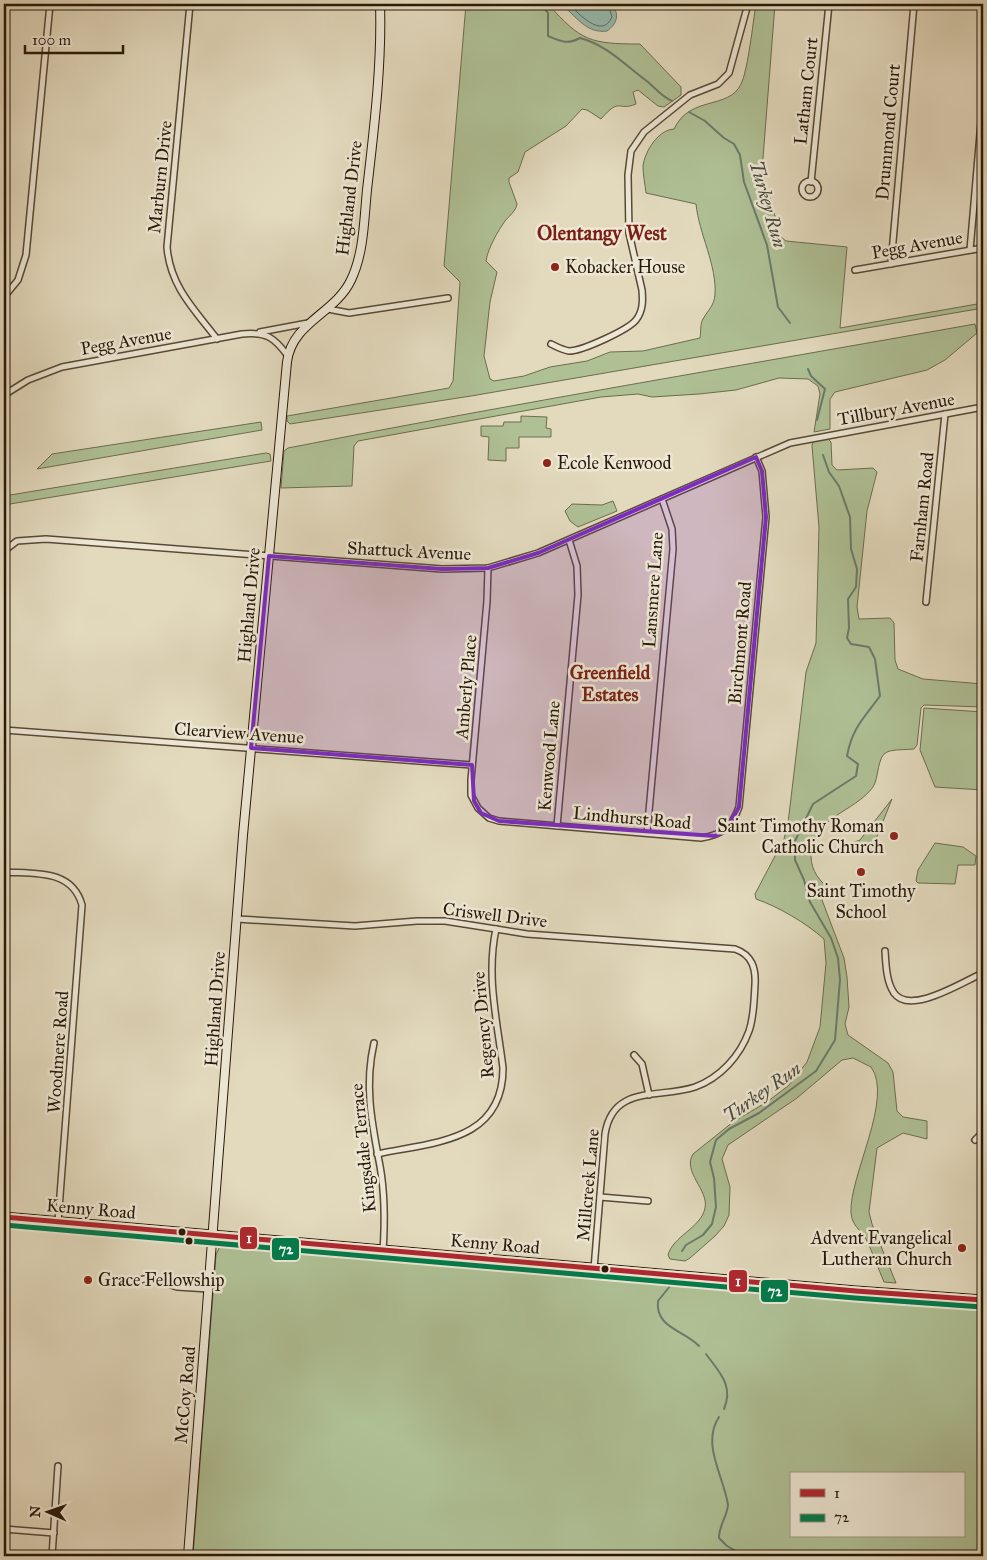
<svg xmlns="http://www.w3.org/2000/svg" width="987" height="1560" viewBox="0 0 987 1560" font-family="'IM FELL Great Primer',serif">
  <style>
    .green { fill: #afc095; stroke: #6c6c4e; fill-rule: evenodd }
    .water { fill: #96bbae; stroke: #6a7a6c }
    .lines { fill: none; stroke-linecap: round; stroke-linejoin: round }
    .shore { stroke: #606a5b; stroke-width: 1 }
    .stream { stroke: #6a7a6c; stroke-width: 2 }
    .street-casing { stroke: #584936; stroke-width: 8 }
    .secondary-casing { stroke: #291908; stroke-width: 10 }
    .primary-casing { stroke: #291908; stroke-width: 11 }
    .street { stroke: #ede7d5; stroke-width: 5 }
    .secondary { stroke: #ede7d5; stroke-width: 8 }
    .primary { stroke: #e3dabe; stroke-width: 9 }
    .bus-1-casing { stroke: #ede7d5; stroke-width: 9 }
    .bus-2-casing { stroke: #ede7d5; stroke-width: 9 }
    .bus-1 { stroke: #af272f; stroke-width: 5 }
    .bus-2 { stroke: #007b4b; stroke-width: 5 }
    .marked { fill: #7b2cbf; fill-opacity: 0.2; stroke: #7b2cbf; stroke-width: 4; stroke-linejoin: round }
    .poi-dot { fill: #8f2418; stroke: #ede7d5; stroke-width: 2 }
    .bus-dot { fill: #291908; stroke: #ede7d5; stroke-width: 2 }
    .labels { text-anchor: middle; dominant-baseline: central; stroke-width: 5; stroke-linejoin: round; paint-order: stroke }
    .street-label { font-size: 18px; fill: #291908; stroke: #ede7d5 }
    .poi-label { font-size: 18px; fill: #291908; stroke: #ede7d5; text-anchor: start }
    .water-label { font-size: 19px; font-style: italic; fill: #4a4a3a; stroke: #ede7d5 }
    .neighbourhood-label { font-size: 19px; font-weight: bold; fill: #7a1f14; stroke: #ede7d5 }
    .quarter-label { font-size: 20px; font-weight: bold; fill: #7a1f14; stroke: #ede7d5 }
    .line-badge { stroke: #ede7d5; stroke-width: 2 }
    .badge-label { font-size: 14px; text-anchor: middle; font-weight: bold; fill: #fff }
  </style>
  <rect width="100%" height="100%" fill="#e3dabe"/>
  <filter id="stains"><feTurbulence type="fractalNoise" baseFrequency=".004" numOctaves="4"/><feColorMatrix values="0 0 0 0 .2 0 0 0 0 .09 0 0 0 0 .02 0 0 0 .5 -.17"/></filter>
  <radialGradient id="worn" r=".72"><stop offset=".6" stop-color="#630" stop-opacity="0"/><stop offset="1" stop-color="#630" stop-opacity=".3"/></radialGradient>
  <g class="green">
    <path d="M 466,4 L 548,4 C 581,41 590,44 640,44 L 681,87 L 681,95 L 664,107 L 658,106 L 638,90 L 633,92 L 636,104 C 617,112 621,96 601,119 L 587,110 L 582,109 L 566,126 L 525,152 L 518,172 L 509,178 L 509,182 L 517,204 C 516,211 510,215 505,221 C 498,231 488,248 486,261 L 497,272 L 490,302 L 484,356 L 490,379 L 494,381 L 524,376 L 550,367 L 587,361 L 610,352 L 643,351 L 700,338 C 701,332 700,324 703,319 C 708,310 714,306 715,295 C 717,265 699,234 696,204 L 646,193 C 645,184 643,175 643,166 C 645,151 658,130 674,129 C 690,95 729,110 741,84 C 748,70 753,22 756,4 L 775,4 L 762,171 L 781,237 L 786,241 L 847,247 L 840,328 L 983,303 L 983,308 L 471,396 L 290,424 L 287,421 L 287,416 L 449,388 L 453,381 L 460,282 L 444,266 Z"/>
    <path d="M 975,324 L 977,333 L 945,360 L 927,370 L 835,392 L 830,399 L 830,429 L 814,432 L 820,394 L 818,386 L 808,379 L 779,378 L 736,390 L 699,394 L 652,397 L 638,394 L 601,397 L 358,441 L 354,446 L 352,486 L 281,488 L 284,451 L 288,448 C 516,403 746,365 975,324 Z"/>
    <polygon points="521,416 547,417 546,428 551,429 551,437 519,437 519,448 506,448 506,461 488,460 489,437 481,436 481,426 503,426 504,422 521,422"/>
    <polygon points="261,422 262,430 37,469 52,454"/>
    <path d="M 827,438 L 831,442 L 832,465 L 837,470 L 873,468 L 877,472 L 867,511 L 857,607 L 859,619 L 890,618 L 894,623 L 895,660 L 898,669 L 923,679 L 983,684 L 983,707 L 924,705 L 921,708 L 917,745 L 914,749 C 906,750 894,749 887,752 C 877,756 879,778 873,787 C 854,813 811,817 811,856 C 811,871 820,882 832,891 L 822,900 L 844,958 L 847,977 L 849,1007 L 845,1024 L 848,1035 L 888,1063 L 893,1072 L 897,1111 L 903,1117 L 927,1121 L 927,1139 L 903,1133 L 877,1148 L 869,1212 L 872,1224 L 896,1283 L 884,1282 C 878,1268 873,1253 866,1239 C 861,1230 852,1226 851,1213 C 849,1176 894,1098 871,1067 L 853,1058 L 842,1060 L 797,1098 L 728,1145 L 722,1159 L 730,1187 L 729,1215 L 724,1226 L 715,1236 L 690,1258 L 685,1261 L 670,1259 L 668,1255 C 673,1236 701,1228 705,1208 C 709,1190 682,1172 693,1154 L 733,1122 L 767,1102 L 788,1086 L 807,1062 L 820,1027 L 826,963 L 824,939 C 806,923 779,907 756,899 L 755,894 L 784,839 L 788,823 L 806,672 L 816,643 L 819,527 L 812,446 L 813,440 Z"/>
    <polygon points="266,453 270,454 271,461 4,505 4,496"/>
    <polygon points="613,501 617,511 578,527 570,521 565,511 572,504 602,505"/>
    <polygon points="924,708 983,712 983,790 935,787 920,750"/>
    <polygon points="892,799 872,849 844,846 860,840"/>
    <polygon points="935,843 963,847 976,856 975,865 958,865 955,884 918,883 916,881 918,870"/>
    <path d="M 224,1244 L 309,1249 L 983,1308 L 983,1556 L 193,1556 L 216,1255 L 219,1248 ZM 791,1474 L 963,1474 L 963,1536 L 791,1536 Z"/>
  </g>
  <path class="water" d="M 561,4 L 612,5 C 620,14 617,24 607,31 C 586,34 575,15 561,4 Z"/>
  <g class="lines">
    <path class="shore" d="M 569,4 C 578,13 602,40 612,17 L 608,4"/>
    <g class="stream">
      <path d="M 541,4 L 548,13 L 548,36 C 560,41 567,45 580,38 C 607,45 626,66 648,82 C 656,89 662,97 672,101"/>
      <polyline points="689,112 705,121 724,138 734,144 740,155 744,182 767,245 778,307 790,323"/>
      <polyline points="808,369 811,376 825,389 817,420"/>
      <path d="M 682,1251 L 686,1245 L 703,1235 L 712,1224 L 716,1207 L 714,1178 L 710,1162 L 716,1140 L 729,1129 L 759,1113 L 816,1071 L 835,1040 L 840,980 L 838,958 L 831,938 L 810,902 L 804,880 L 795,860 L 795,841 L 813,804 L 856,776 L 858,764 L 847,756 C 852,728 864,718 880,696 L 875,659 L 869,647 L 851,644 L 847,638 L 849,628 L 848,599 L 856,587 L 857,569 L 851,549 L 850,517 L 839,486 L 829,472 L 823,455"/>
      <path d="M 670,1286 L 658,1301 C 655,1328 684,1330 699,1346"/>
      <path d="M 706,1354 C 719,1372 734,1385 724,1409"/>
      <path d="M 719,1417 C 701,1444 724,1477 728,1505 C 727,1517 719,1525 719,1538 L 727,1546 L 745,1556"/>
    </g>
    <g class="street-casing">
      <g id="street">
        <path d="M 190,4 L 167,247 C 170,286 194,309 217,339"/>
        <circle cx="810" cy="189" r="8"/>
        <polyline points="811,182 829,4"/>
        <polyline points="970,250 983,99"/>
        <polyline points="891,264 914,4"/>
        <polyline points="855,270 983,248"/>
        <polyline points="4,297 18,280 26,255 50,4"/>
        <polyline points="328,309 349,313 448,298"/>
        <polyline points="260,332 308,323"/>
        <path d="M 551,344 C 557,347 562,350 569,351 C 582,351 628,330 636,320 C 643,311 643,301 642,290 L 629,233 L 628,175 L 631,151 L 644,132 L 690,95 L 718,84 L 729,73 L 748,4"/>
        <path d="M 4,395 L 28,380 L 62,367 L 242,334 C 266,332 273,336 288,356"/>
        <polyline points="4,551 17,541 46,539 442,569 488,568 538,553 790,443 983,407"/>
        <path d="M 488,568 L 487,601 L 471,780 L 471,795 L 478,808 L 489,818 L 499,821 L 701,838 C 722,835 732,827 739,807 L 766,517 L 762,471 L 756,457"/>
        <polyline points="926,602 945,414"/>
        <polyline points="4,730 472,765"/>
        <polyline points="557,826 578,595 577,566 569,540"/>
        <polyline points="647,833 673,549 672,529 662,499"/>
        <path d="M 4,872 C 35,874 72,869 82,905 L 58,1222"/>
        <path d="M 237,919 L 355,926 L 417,921 L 445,921 L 527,934 L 735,949 C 752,955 756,968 755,985 C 754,1000 754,1017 749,1031 C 740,1056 720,1078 695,1087 C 659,1099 613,1084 605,1134 L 594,1269"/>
        <polyline points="983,936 983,956"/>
        <path d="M 885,951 C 886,964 886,981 894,993 C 910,1016 964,981 983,973"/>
        <path d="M 374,1043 C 364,1086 372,1124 380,1166 C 385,1194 385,1222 383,1251"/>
        <polyline points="634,1055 642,1064 649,1095"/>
        <polyline points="975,1140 983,1132"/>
        <path d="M 377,1154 C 434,1142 503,1142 503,1068 C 497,1020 486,976 496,929"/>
        <polyline points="600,1197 648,1201"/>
        <polyline points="135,1281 149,1278 177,1287 209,1289"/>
        <polyline points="4,1529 54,1533"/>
        <polyline points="52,1556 58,1466"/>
      </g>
    </g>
    <g class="secondary-casing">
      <path id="secondary" d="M 188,1556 L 243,835 L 287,362 C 292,322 335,314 351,280 C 364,253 364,220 367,190 C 374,129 382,65 380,4"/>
    </g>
    <g class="primary-casing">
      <polyline id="primary" points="4,1217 856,1291 983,1300"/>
    </g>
    <use href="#street" class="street"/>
    <use href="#secondary" class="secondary"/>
    <use href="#primary" class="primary"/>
    <g class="bus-1-casing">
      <polyline id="bus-1" points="4,1217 856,1291 983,1300"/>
    </g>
    <g class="bus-2-casing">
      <polyline id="bus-2" points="4,1225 855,1298 982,1307"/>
    </g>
    <use href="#bus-1" class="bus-1"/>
    <use href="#bus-2" class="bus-2"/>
  </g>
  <path class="marked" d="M 756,457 L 762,471 L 766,517 L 739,807 L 727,829 L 715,836 L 499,821 L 481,813 L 474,801 L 472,765 L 251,748 L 269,556 L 442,569 L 488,568 L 538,553 Z"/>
  <g class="poi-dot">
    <circle cx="555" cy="267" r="5"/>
    <circle cx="547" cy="463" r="5"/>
    <circle cx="894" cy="836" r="5"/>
    <circle cx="861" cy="872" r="5"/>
    <circle cx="962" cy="1248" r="5"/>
    <circle cx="88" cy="1280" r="5"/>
  </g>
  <g class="bus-dot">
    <circle cx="182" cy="1232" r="4.5"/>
    <circle cx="189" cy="1241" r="4.5"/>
    <circle cx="605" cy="1269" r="4.5"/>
  </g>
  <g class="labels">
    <g class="street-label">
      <text transform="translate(806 91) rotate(-84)">Latham Court</text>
      <text transform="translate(888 132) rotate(-85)">Drummond Court</text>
      <text transform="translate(160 177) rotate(-84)">Marburn Drive</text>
      <text transform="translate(349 198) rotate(-83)">Highland Drive</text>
      <text transform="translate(917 245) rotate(-10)">Pegg Avenue</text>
      <text transform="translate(126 341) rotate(-10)">Pegg Avenue</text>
      <text transform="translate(896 409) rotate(-10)">Tillbury Avenue</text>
      <text transform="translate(922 507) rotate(-84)">Farnham Road</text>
      <text transform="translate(409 551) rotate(3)">Shattuck Avenue</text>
      <text transform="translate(653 590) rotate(-86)">Lansmere Lane</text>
      <text transform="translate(249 605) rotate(-85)">Highland Drive</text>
      <text transform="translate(740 643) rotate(-85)">Birchmont Road</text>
      <text transform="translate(466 687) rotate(-85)">Amberly Place</text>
      <text transform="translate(239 733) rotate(4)">Clearview Avenue</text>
      <text transform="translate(549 756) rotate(-85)">Kenwood Lane</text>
      <text transform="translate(632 818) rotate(5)">Lindhurst Road</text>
      <text transform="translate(495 915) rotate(7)">Criswell Drive</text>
      <text transform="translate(215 1009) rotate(-86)">Highland Drive</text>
      <text transform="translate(483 1025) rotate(-95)">Regency Drive</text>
      <text transform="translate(58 1052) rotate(-86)">Woodmere Road</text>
      <text transform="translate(363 1148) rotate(-96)">Kingsdale Terrace</text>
      <text transform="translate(588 1185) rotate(-85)">Millcreek Lane</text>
      <text transform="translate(91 1209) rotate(5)">Kenny Road</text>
      <text transform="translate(495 1244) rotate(5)">Kenny Road</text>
      <text transform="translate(185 1395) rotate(-85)">McCoy Road</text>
    </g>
    <g class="poi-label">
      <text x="565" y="267">Kobacker House</text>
      <text x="557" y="463">Ecole Kenwood</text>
      <text x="884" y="826" text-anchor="end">Saint Timothy Roman<tspan x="884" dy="21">Catholic Church</tspan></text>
      <text x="861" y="891" text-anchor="middle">Saint Timothy<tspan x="861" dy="21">School</tspan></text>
      <text x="952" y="1238" text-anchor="end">Advent Evangelical<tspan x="952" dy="21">Lutheran Church</tspan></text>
      <text x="98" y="1280">Grace Fellowship</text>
    </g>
    <g class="water-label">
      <text transform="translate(768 204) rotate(74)">Turkey Run</text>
      <text transform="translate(762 1092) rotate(-35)">Turkey Run</text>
    </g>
    <g class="neighbourhood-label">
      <text x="610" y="672">Greenfield<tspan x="610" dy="22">Estates</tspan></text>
    </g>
    <g class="quarter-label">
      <text x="602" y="233">Olentangy West</text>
    </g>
  </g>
  <g class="line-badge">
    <rect x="239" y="1226" width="19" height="24" rx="5" fill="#af272f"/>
    <rect x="271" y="1237" width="29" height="24" rx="5" fill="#007b4b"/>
    <rect x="728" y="1269" width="20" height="24" rx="5" fill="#af272f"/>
    <rect x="760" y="1279" width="29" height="24" rx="5" fill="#007b4b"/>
  </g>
  <g class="badge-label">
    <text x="249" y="1243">1</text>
    <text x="286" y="1254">72</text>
    <text x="738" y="1286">1</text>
    <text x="775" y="1296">72</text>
  </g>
  <rect width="987" height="1560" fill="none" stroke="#e3dabe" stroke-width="20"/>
  <rect x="5" y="5" width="977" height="1550" fill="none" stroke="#291908" stroke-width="2.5"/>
  <rect x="10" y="10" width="967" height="1540" fill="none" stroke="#291908"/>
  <rect x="790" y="1472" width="175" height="65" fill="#ede7d5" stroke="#9f9583"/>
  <rect x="800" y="1489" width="25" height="8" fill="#af272f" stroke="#9f9583"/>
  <text x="834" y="1498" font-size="15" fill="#291908">1</text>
  <rect x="800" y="1514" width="25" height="8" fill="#007b4b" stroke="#9f9583"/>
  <text x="834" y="1522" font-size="15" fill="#291908">72</text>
  <g transform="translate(48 1512) rotate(272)" stroke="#ede7d5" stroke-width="4" paint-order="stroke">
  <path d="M0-4L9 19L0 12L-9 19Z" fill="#291908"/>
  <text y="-8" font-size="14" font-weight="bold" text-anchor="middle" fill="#291908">N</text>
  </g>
  <path d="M25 45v8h98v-8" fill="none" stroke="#291908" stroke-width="2.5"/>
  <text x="32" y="45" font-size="15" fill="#291908" stroke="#ede7d5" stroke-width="4" paint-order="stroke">100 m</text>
  <rect width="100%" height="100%" filter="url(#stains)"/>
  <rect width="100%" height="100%" fill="url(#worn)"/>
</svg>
